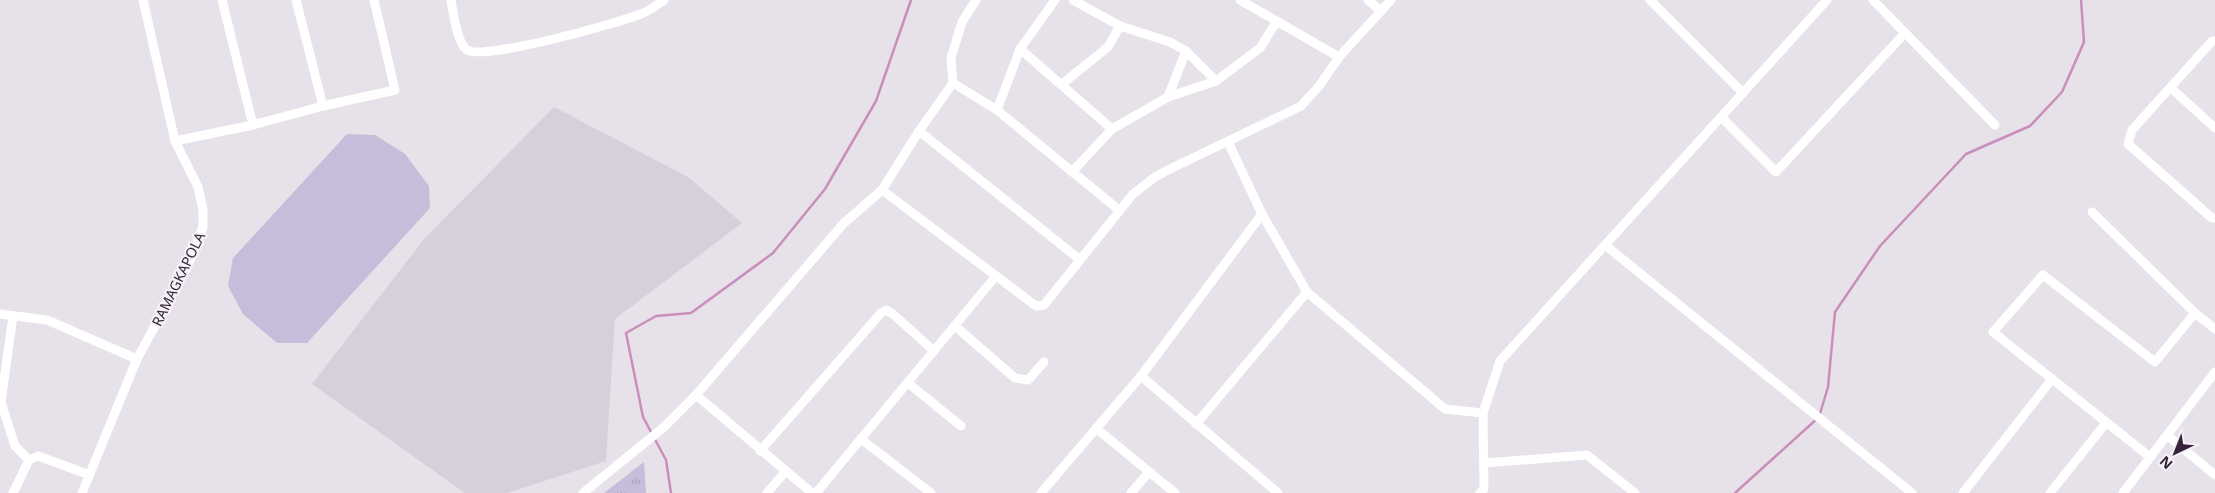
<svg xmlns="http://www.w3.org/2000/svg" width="2215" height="493" viewBox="0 0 2215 493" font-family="'Noto Sans',sans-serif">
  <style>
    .built { fill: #d6d0da }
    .green { fill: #c7bcd9 }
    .park { fill: url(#park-tufts) }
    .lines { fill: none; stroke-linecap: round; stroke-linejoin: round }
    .stream { stroke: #ca8ebb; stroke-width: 2.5 }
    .minor { stroke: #fff; stroke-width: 9 }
    .labels { text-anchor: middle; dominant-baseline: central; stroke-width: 4.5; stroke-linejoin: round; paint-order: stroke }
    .street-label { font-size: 14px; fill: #362339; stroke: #f5f1f7 }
  </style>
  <defs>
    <pattern id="park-tufts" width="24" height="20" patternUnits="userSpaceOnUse" patternTransform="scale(1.25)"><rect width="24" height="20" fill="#c7bcd9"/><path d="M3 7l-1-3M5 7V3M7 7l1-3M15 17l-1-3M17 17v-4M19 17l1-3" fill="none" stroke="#aca1bb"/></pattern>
  </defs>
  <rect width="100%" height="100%" fill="#e7e1ea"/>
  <polygon class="built" points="554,107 688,177 742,223 615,319 606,461 507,493 465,493 312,384 425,238"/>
  <polygon class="green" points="347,134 375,135 405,154 429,186 430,208 307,343 277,343 243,314 228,286 233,258"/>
  <polygon class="park" points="644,462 646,493 604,493"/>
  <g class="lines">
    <g class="stream">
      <polyline points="671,493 666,460 643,417 626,333 656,316 691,313 773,253 825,189 876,101 911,0"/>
      <polyline points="1735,493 1819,417 1828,387 1835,312 1880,246 1966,154 2030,126 2062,92 2084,42 2081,0"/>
    </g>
    <g class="minor">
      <polyline points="222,0 253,125 323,106 395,90 374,0"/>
      <polyline points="296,0 323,106"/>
      <path d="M 451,0 C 453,12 457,43 467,50 C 484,61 617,23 641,14 C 649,11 657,5 664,0"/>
      <polyline points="976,0 962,22 951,58 953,83 919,131 882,190 1036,306 1044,305 1133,194 1155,177 1172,168 1301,106 1320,85 1339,57 1391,0"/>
      <polyline points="1073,0 1120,26 1170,42 1186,51 1216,81"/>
      <polyline points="1240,0 1339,57"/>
      <polyline points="1368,0 1381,11"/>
      <polyline points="1650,0 1743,93"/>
      <polyline points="1873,0 1995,125"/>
      <polyline points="2215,41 2212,41 2132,130 2128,144 2212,218 2215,218"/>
      <polyline points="1020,49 1112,129"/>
      <polyline points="953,83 997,110 1119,210"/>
      <polyline points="1062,84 1108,47 1120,26"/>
      <polyline points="2171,88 2215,128"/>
      <polyline points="1168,97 1186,51"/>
      <polyline points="997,110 1020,49 1055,0"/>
      <polyline points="1721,117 1776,172 1905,33"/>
      <polyline points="919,131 1079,259"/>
      <polyline points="175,141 253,125"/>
      <polyline points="1072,172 1112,129 1168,97 1216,81 1260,48 1277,21"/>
      <polyline points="2092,212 2195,313 2215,329"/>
      <polyline points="1262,214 1307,292"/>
      <polyline points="1605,245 1912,493"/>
      <polyline points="0,314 47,320 137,359"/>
      <polyline points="13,316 1,402 15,446 29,460"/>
      <polyline points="955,326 1015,378 1028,380 1044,362"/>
      <polyline points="1141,376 1278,493"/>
      <polyline points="908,383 961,426"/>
      <polyline points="696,395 812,493"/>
      <polyline points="1196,424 1307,292 1445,409 1483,413"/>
      <polyline points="1097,429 1175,493"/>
      <polyline points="2168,436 2215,475"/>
      <polyline points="861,439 931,493"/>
      <polyline points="760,451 881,313 886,310 893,314 934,351"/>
      <polyline points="2150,457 1993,332 2043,275 2155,362 2195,313"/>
      <polyline points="1484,463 1587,455 1635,493"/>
      <polyline points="13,493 29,460 38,456 90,475"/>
      <polyline points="82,493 137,359 189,263 203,227 203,210 198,187 175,141 143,0"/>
      <polyline points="583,493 663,428 696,395 844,223 882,190"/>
      <polyline points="767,493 786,471"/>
      <polyline points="816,493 995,277"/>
      <polyline points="1041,493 1141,376 1262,214 1228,142"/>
      <polyline points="1131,493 1149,472"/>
      <polyline points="1480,493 1484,489 1483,413 1500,361 1827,0"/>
      <polyline points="1963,493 2052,379"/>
      <polyline points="2050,493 2106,423"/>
      <polyline points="2123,493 2215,372"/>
    </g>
  </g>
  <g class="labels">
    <g class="street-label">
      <text transform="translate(178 279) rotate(-64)">RAMAGKAPOLA</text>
    </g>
  </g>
  <g transform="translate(2175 453) rotate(223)" stroke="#f5f1f7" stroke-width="4" paint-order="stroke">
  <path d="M0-4L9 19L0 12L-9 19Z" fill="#362339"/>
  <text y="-8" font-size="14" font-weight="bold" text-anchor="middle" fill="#362339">N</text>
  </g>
</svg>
